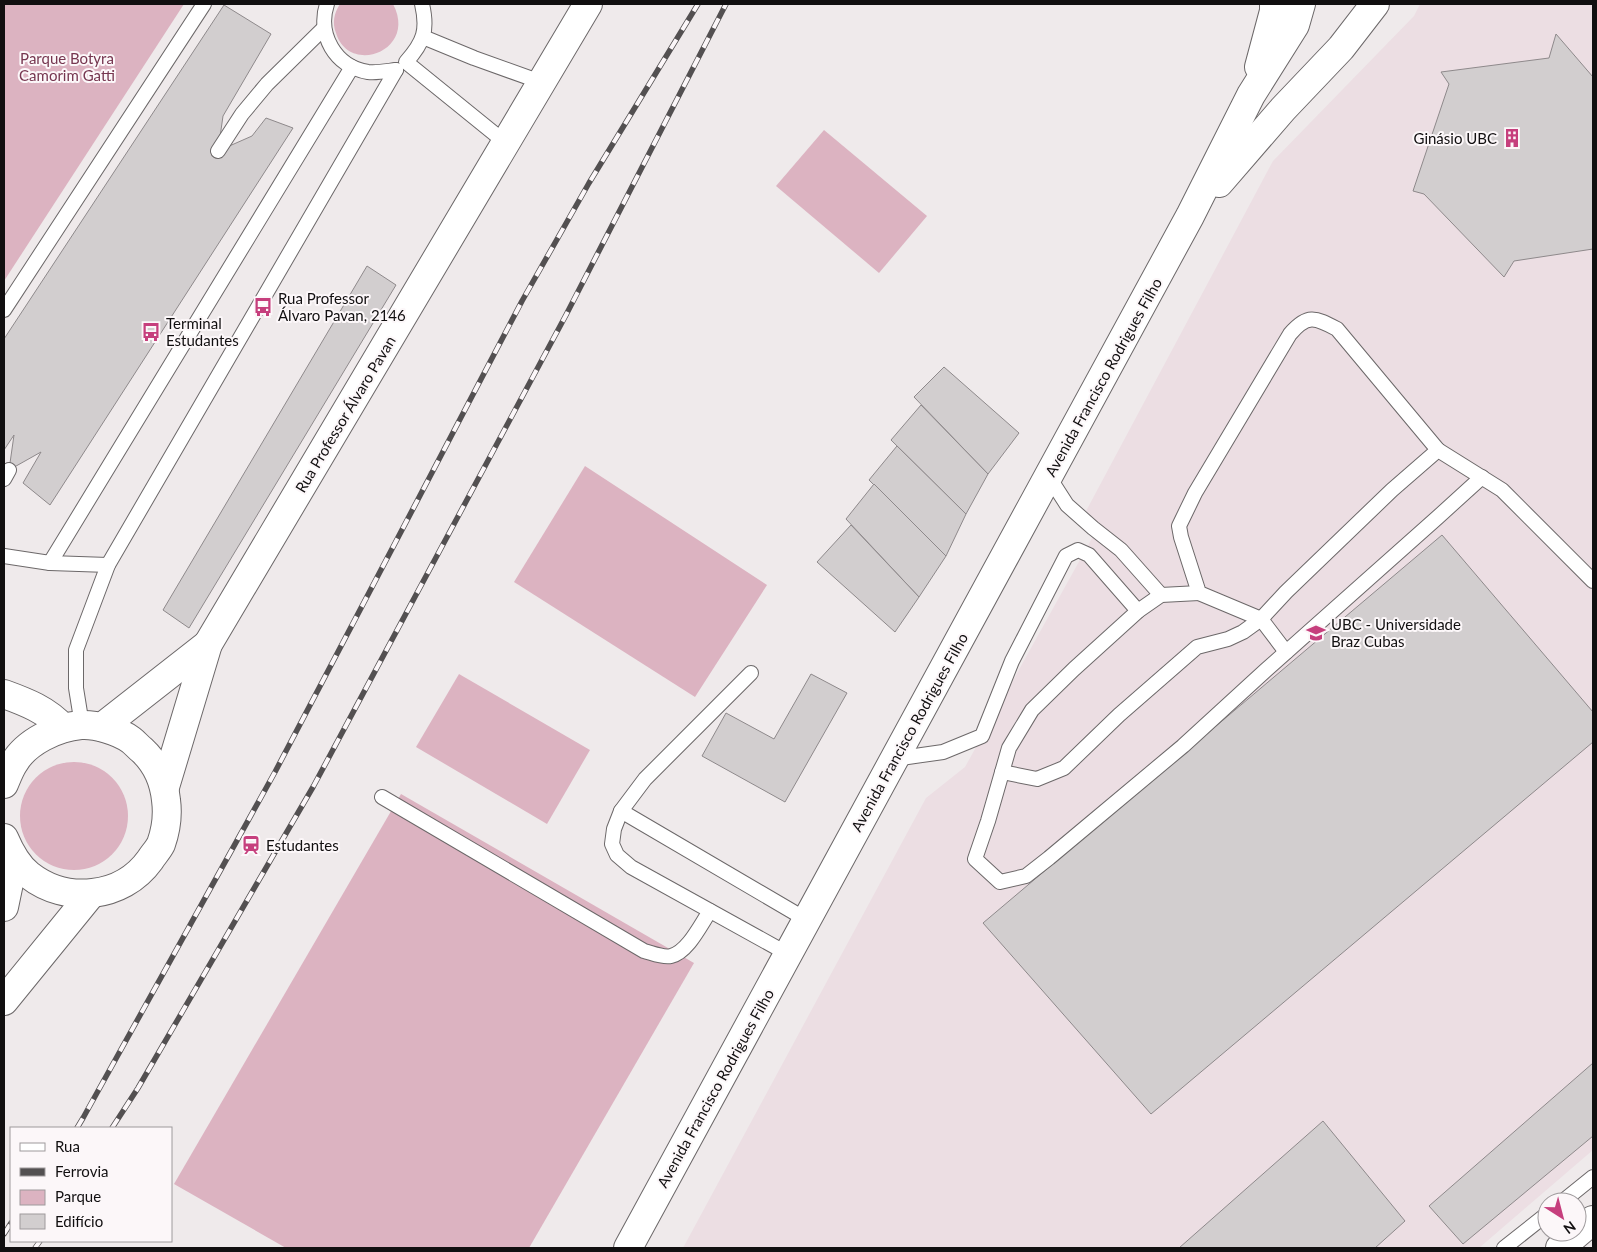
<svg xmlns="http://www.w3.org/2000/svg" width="1597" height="1252" viewBox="0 0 1597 1252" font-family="Lato,sans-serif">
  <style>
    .built { fill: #ecdee3 }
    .green { fill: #dcb3c1 }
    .building { fill: #d2cecf; stroke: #8e898b }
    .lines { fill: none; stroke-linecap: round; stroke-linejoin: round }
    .service-casing { stroke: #6c6869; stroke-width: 16 }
    .minor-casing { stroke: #6c6869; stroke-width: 30 }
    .tertiary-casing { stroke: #6c6869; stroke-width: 30 }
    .secondary-casing { stroke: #6c6869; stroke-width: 30 }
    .service { stroke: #fff; stroke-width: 14 }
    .minor { stroke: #fff; stroke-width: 28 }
    .tertiary { stroke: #fff; stroke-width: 28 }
    .secondary { stroke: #fff; stroke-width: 28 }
    .rail-casing { stroke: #535051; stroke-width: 5.5 }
    .rail { stroke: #fcf7f9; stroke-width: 4; stroke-dasharray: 11; stroke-linecap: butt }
    .labels { text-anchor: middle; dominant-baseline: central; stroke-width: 4; stroke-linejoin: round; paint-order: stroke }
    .park-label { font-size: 15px; fill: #763650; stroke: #fcf7f9 }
    .poi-label { font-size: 15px; fill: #110f10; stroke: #fcf7f9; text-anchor: start }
    .street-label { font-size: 15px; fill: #110f10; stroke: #fcf7f9 }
  </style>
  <rect width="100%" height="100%" fill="#efeaeb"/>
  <polygon class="built" points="1420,4 1593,4 1593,1150 1479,1248 683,1248 926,798 965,767 1096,531 1085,513 1273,161 1414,16"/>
  <g class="green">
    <polygon points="4,4 184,4 4,281"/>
    <path d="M 340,4 L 393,4 C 418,51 349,76 336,33 C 332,23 334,13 340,4 Z"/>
    <polygon points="824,130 927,216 879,273 776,186"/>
    <polygon points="585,466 767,585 695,697 514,582"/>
    <polygon points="459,674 590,750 547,824 416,747"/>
    <circle cx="74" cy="816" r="54"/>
    <polygon points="401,794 694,963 529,1248 286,1248 174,1184"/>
  </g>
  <g class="building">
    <polygon points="224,5 271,34 223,116 218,151 252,136 266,118 293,128 50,505 23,483 41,452 9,470 14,435 4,450 4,339"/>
    <polygon points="1556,34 1593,77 1593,249 1514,261 1504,277 1424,194 1413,191 1449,84 1441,72 1549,58"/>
    <polygon points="367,266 396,285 189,628 163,610"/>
    <polygon points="944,367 1019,433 988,474 914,397"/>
    <polygon points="921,405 988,474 966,514 891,440"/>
    <polygon points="897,446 966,514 946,556 869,480"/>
    <polygon points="874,484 946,556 919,597 846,519"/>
    <polygon points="851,525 919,597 895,632 817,562"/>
    <polygon points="1442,535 1593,712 1593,742 1151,1114 983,923"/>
    <polygon points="811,674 847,693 785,802 702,756 726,713 774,739"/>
    <polygon points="1593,1063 1593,1136 1463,1244 1429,1206"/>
    <polygon points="1323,1121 1405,1221 1375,1248 1179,1248"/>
  </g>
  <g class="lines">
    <g class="service-casing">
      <g id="service">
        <path d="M 327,4 C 317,34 335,67 368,72 C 377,73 387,71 396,70"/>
        <path d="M 422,4 C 428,30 424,42 406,62 L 506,143"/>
        <polyline points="423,37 474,58 541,82"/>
        <polyline points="218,151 242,114 267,84 324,28"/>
        <polyline points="4,310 204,4"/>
        <polyline points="1049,477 1067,505 1093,528 1121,550 1161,595"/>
        <polyline points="4,479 9,470"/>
        <polyline points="4,556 50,563 108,565"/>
        <polyline points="50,563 352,67"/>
        <polyline points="1199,593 1161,595 1138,611 1074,669 1032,710 1009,748 988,821 975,859 1000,882 1026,876 1049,858 1183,746 1266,670 1438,517 1482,477"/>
        <path d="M 1286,652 L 1261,619 L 1199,593 L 1181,537 L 1179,526 L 1195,493 L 1290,334 C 1307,314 1315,317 1337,329 L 1438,450"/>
        <polyline points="751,673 645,779 621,811 614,829 612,844 617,855 631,867 788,954"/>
        <polyline points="82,725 76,688 76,650 108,565 396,70"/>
        <polyline points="894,759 943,752 982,736 1012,661 1066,556 1078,550 1089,555 1138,611"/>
        <polyline points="1002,772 1037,779 1064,768 1119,715 1197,647 1228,639 1243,632 1261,619 1286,592 1392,490 1438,450 1502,490 1593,581"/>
        <path d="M 382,797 L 644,951 C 652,953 663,958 671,956 C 688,952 701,924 710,911"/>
        <polyline points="621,811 807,920"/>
        <polyline points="1562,1202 1593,1177"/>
        <polyline points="1504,1248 1547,1214"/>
      </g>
    </g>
    <g class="minor-casing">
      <g id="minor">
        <path d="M 4,694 C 26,702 47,710 63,728"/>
        <polyline points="102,727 208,644"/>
        <path d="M 4,784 C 7,777 10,769 14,763 C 26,742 57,727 81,725 C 95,724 119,731 131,740 C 135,743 138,747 142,750 C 156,763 164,781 166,800 C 168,815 166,830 161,844 C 158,850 153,855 150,860 C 122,899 66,904 29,875 C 17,866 10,852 4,838"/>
        <polyline points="165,787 208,644 588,4"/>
        <polyline points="4,907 14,859"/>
        <polyline points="4,1001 91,894"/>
      </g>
    </g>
    <g class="tertiary-casing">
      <polyline id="tertiary" points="1560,1248 1593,1220"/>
    </g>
    <g class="secondary-casing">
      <g id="secondary">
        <polyline points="1259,67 1274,11 1274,4"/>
        <polyline points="1219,183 1283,109 1341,48 1375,4"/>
        <polyline points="628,1248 1190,216 1251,95 1295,25 1301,4"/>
      </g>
    </g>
    <use href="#service" class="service"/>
    <use href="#minor" class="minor"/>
    <use href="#tertiary" class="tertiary"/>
    <use href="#secondary" class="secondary"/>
    <g class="rail-casing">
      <g id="rail">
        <polyline points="77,1128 83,1118 275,772 522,301 589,183 698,4"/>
        <polyline points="112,1128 138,1088 313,787 566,315 726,4"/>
        <polyline points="4,1234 11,1223"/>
        <polyline points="35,1248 40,1241"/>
      </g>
    </g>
    <use href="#rail" class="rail"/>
  </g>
  <defs>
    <g id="building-bare" transform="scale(1.5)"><path d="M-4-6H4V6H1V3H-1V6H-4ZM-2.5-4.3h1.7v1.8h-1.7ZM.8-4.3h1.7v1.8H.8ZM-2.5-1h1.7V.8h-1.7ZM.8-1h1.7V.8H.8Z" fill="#c63f7d" stroke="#fcf7f9" stroke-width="2.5" paint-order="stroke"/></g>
    <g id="bus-bare" transform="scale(1.5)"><path d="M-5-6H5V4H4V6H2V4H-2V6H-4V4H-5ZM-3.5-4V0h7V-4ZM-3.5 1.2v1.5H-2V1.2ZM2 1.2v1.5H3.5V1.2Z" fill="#c63f7d" stroke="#fcf7f9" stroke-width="2.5" paint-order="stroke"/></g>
    <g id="university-bare" transform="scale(1.5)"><path d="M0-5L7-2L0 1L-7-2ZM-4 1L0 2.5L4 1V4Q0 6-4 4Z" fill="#c63f7d" stroke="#fcf7f9" stroke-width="2.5" paint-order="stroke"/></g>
    <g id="station-bare" transform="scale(1.5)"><path d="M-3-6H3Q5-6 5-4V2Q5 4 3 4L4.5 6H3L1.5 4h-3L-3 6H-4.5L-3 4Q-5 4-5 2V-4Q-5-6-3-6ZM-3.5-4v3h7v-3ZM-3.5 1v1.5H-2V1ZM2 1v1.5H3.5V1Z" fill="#c63f7d" stroke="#fcf7f9" stroke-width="2.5" paint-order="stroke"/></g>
  </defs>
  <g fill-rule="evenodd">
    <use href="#building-bare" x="1512" y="138"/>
    <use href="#bus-bare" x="263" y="307"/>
    <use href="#bus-bare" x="151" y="332"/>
    <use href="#university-bare" x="1316" y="633"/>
    <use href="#station-bare" x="251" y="845"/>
  </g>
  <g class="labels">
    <g class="park-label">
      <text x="67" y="58">Parque Botyra<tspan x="67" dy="17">Camorim Gatti</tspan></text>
    </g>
    <g class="poi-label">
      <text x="1497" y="138" text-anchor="end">Ginásio UBC</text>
      <text x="278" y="298">Rua Professor<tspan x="278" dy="17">Álvaro Pavan, 2146</tspan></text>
      <text x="166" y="323">Terminal<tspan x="166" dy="17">Estudantes</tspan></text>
      <text x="1331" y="624">UBC - Universidade<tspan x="1331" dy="17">Braz Cubas</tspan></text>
      <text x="266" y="845">Estudantes</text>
    </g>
    <g class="street-label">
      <text transform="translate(1103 377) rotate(-61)">Avenida Francisco Rodrigues Filho</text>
      <text transform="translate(345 414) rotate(-59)">Rua Professor Álvaro Pavan</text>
      <text transform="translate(909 732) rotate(-61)">Avenida Francisco Rodrigues Filho</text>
      <text transform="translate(715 1088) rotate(-61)">Avenida Francisco Rodrigues Filho</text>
    </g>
  </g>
  <rect width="1597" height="1252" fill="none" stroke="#110f10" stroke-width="10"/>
  <rect x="10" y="1127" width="162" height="115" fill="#fcf7f9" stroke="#9e9a9c"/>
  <rect x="20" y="1143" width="25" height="8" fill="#ffffff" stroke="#9e9a9c"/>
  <text x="55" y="1152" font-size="15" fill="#110f10">Rua</text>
  <rect x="20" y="1168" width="25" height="8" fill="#535051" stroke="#9e9a9c"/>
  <text x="55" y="1177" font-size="15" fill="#110f10">Ferrovia</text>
  <rect x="20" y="1190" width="25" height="15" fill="#dcb3c1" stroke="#9e9a9c"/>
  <text x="55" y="1202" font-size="15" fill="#110f10">Parque</text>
  <rect x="20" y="1214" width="25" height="15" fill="#d2cecf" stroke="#9e9a9c"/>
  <text x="55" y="1227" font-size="15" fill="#110f10">Edifício</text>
  <g transform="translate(1562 1217) rotate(144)"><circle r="24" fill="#fcf7f9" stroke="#9e9a9c"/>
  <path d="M0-4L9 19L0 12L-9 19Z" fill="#c63f7d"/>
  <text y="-8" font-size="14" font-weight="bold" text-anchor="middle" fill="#110f10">N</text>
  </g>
</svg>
